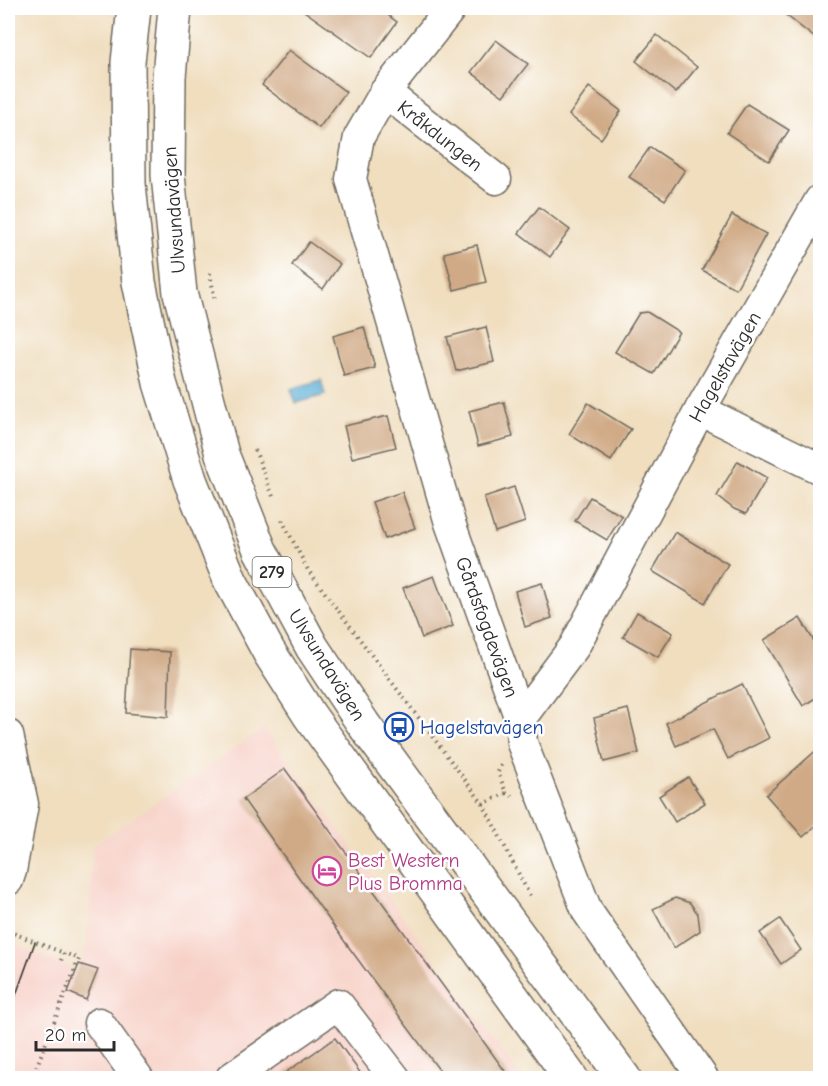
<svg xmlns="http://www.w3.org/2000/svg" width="828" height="1086" viewBox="0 0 828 1086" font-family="'Comic Neue',sans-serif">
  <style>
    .built { fill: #f7d1c7 }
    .water { fill: #5bafd7; stroke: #436d81; stroke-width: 1.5 }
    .building { fill: #d0aa86 }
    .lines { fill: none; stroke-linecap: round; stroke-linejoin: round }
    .minor-casing { stroke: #706a5f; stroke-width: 33 }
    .major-casing { stroke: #706a5f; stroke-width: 36 }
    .path { stroke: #706a5f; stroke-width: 4; stroke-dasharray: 1.5 4.5; stroke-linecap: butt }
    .minor { stroke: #fff; stroke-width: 30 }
    .major { stroke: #fff; stroke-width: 33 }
    .tram { stroke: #2b2b2b; stroke-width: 1.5 }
    .labels { text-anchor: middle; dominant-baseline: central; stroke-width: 5; stroke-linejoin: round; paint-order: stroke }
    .shield { fill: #fff; stroke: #6b6b6b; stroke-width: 1.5 }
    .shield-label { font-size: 18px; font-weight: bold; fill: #2b2b2b }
    .street-label { font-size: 20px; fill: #2b2b2b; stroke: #fff }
    .transit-label { font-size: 20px; fill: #164399; stroke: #fff; text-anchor: start }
    .hotel-label { font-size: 20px; fill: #b23c85; stroke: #fff; text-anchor: start }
  </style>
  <rect width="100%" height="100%" fill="#fff"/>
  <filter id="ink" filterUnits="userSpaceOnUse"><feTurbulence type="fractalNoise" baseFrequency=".0167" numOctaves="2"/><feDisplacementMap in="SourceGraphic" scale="12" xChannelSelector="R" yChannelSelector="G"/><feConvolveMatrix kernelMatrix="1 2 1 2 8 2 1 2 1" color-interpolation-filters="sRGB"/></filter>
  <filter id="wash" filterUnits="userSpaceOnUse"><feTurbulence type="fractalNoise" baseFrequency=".008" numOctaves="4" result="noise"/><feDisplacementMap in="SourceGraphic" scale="24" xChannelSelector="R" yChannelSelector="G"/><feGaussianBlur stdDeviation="1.35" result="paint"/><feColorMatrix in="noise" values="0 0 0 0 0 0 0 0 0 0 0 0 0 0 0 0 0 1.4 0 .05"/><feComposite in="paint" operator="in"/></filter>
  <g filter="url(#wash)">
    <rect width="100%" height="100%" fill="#f0debf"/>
    <polygon class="built" points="264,728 522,1078 8,1078 8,942 76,970 87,947 93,846"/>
    <polygon class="water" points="321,380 325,395 296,403 291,389"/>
    <g id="blocks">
      <g class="building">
        <polygon points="300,8 378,8 397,22 371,58"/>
        <polygon points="777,8 820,8 820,42"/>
        <polygon points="657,35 697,67 676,93 636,61"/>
        <polygon points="496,40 528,64 503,96 471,72"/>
        <polygon points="289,50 346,92 319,128 262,85"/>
        <polygon points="589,87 621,111 601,139 569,115"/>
        <polygon points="747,104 789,130 769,161 727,133"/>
        <polygon points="650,147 685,170 665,200 629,177"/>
        <polygon points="539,207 570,230 550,257 519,233"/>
        <polygon points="732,215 766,234 736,289 702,270"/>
        <polygon points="309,242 340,264 323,289 292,265"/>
        <polygon points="477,245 486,282 454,290 444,253"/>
        <polygon points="647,312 679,332 654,374 615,352 639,313"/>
        <polygon points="364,327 375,368 344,376 333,336"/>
        <polygon points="486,327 494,362 456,371 447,337"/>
        <polygon points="504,402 513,437 478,446 469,411"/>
        <polygon points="588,403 631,429 611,461 569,434"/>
        <polygon points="388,416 396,447 352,458 344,426"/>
        <polygon points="738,461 767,478 746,514 734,509 717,496"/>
        <polygon points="514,487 525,522 495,532 484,497"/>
        <polygon points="402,492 415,528 385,539 372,502"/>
        <polygon points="590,497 622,516 607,540 575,521"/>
        <polygon points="675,532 728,564 705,603 652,571"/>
        <polygon points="434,576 453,626 422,638 403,588"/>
        <polygon points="542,583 552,618 525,627 515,591"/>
        <polygon points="637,612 673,633 658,657 623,637"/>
        <polygon points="800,618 820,651 820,695 803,706 764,640"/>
        <polygon points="130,649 170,652 168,717 126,713"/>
        <polygon points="742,684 769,738 728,759 713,729 676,746 666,723"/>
        <polygon points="628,709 639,753 604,762 594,718"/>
        <polygon points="820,747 820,822 803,837 766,795"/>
        <polygon points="285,769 510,1078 445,1078 345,942 243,799"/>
        <polygon points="688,777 705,803 675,822 659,796"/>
        <polygon points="675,898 690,903 698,914 700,931 674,948 653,909"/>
        <polygon points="780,919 801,950 781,964 760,933"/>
        <polygon points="79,964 98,970 86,1000 68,992"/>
        <polygon points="335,1038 364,1078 278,1078"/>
      </g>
    </g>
  </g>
  <g filter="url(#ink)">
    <use href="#blocks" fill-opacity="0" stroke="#706a5f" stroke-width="1.5"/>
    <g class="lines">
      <g class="minor-casing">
        <g id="minor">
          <polyline points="451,8 385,92 359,137 351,179 450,523 520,719 522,743 587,911 703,1078"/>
          <polyline points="385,92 496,179"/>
          <polyline points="700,410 820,469"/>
          <polyline points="520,719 574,647 700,410 820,200"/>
          <polyline points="8,735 23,804 11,871 8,880"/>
          <polyline points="99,1023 138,1078"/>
          <polyline points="231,1078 338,1004 395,1078"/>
        </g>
      </g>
      <g class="major-casing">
        <g id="major">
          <polyline points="134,8 128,62 129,184 139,282 160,383 190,480 230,580 269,652 310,716 571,1078"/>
          <polyline points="175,8 169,77 168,175 180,293 222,454 260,550 312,647 364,725 624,1078"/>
        </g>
      </g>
      <g class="path">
        <polyline points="210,273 215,301"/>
        <polyline points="255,450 274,499"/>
        <polyline points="282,520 308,570 483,804 530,896"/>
        <polyline points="501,765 498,772 506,793 512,796"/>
        <polyline points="483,804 506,793"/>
        <polyline points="9,943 13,933 64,953 60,963"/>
        <polyline points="32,1078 79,959 64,953"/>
      </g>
      <use href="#minor" class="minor"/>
      <use href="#major" class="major"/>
      <polyline class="tram" points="8,1017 35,942"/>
    </g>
  </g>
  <defs>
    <g id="bus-ring" transform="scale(1.5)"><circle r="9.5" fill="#fff" stroke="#1a4fb4" stroke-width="1.5"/><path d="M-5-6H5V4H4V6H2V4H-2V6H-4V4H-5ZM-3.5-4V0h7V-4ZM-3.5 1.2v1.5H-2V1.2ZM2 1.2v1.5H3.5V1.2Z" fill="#1a4fb4"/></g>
    <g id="hotel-ring" transform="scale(1.5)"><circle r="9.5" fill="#fff" stroke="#d1479c" stroke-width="1.5"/><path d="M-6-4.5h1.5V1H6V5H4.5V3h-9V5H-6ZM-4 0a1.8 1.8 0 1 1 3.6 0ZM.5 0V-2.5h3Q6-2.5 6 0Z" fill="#d1479c"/></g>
  </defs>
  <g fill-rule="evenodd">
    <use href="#bus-ring" x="399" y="727"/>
    <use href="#hotel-ring" x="327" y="871"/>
  </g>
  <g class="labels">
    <rect class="shield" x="252.5" y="557" width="39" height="30" rx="4.5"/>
    <g class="shield-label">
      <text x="272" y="572">279</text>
    </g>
    <g class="street-label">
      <text transform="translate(440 136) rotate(38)">Kråkdungen</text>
      <text transform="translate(174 210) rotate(-94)">Ulvsundavägen</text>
      <text transform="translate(725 367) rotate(-60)">Hagelstavägen</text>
      <text transform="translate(487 627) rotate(70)">Gårdsfogdevägen</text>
      <text transform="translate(327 665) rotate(58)">Ulvsundavägen</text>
    </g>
    <g class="transit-label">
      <text x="420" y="727">Hagelstavägen</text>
    </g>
    <g class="hotel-label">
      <text x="348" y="860">Best Western<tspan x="348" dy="23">Plus Bromma</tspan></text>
    </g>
  </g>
  <rect width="828" height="1086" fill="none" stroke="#fff" stroke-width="30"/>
  <path d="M36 1041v9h78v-9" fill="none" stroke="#2b2b2b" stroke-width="3"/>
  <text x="45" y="1041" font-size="18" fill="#2b2b2b" stroke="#ffffff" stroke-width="4.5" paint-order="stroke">20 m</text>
</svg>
